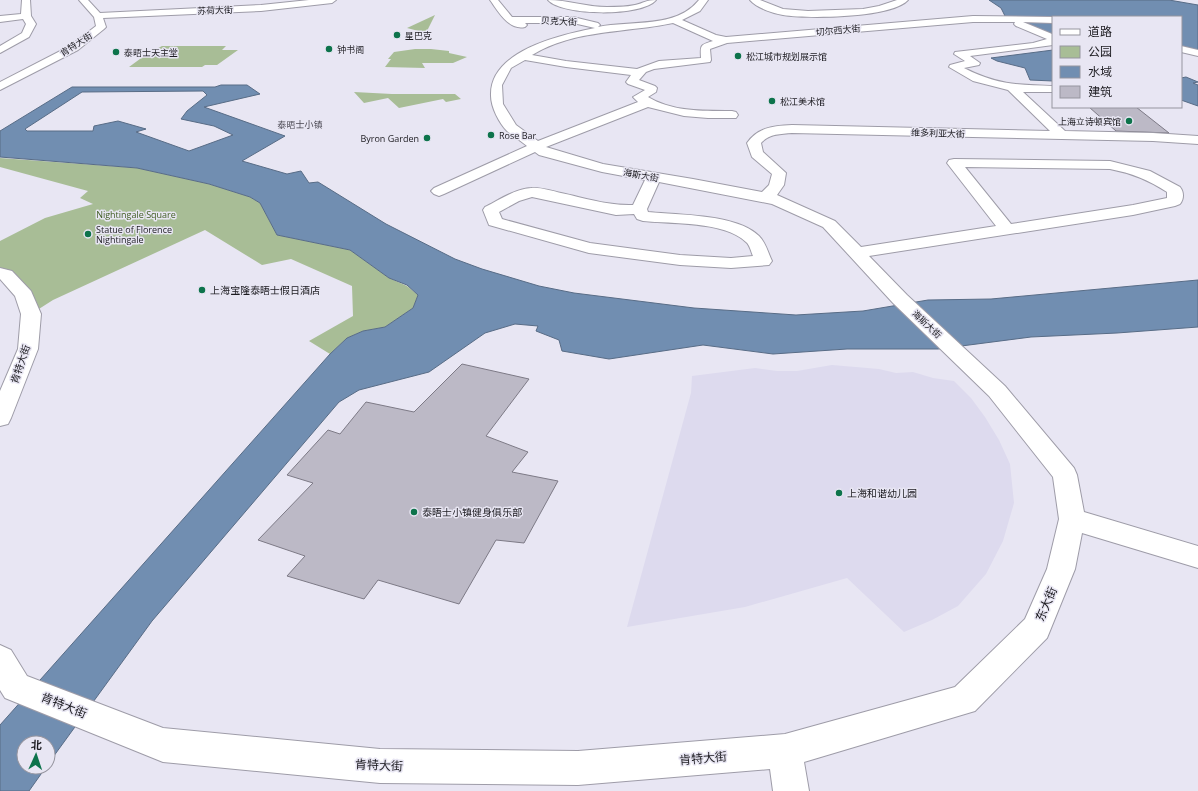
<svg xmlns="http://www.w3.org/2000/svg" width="1198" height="791" viewBox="0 0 1198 791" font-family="'Open Sans','Noto Sans SC',sans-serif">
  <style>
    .built { fill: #dddaee }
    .green { fill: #a8bd96 }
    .water { fill: #718eb1; stroke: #586c86; fill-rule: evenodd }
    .building { fill: #bcb9c6; stroke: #7d7a86 }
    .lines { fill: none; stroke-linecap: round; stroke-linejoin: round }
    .minor-casing { stroke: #9e9ca8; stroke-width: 2 }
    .minor { fill: #fff; fill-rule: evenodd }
    .poi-dot { fill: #0d734b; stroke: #e8e6f3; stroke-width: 1.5 }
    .labels { text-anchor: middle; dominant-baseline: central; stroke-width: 3; stroke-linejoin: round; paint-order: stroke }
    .far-street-label { font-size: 9px; fill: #1c1b20; stroke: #e8e6f3 }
    .far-poi-label { font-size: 9px; fill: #1c1b20; stroke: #e8e6f3; text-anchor: start }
    .far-neighbourhood-label { font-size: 9px; fill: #4a4852; stroke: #e8e6f3 }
    .far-park-label { font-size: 9px; fill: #405d22; stroke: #e8e6f3 }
    .poi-label { font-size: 10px; fill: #1c1b20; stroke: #e8e6f3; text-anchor: start }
    .street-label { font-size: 10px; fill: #1c1b20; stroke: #e8e6f3 }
    .near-street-label { font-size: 12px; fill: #1c1b20; stroke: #e8e6f3 }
  </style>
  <rect width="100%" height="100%" fill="#e8e6f3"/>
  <polygon class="built" points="832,365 879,369 896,373 913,372 933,378 954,381 971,398 985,417 999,440 1010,464 1014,503 1003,541 986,574 958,606 932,620 904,632 847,578 745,607 627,627 691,393 692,376 755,368 777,371 797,371"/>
  <g class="green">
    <polygon points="435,15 426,33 407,28"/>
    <polygon points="162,46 226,46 222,50 238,50 217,65 205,65 202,67 129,67 144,56 153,56 158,52 151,52"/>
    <polygon points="415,49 431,49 449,51 449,53 467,57 453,63 422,63 425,68 385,67 391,59 388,59 394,52"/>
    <polygon points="354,92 392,94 455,94 461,99 446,102 443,99 399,108 388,98 364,103"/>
    <polygon points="0,158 137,168 209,184 250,197 260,203 277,235 350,250 389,278 407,286 418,295 413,308 385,327 363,331 347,338 330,354 309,341 353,316 352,286 291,259 262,265 205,230 53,300 31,314 0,273 0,241 45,218 93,204 80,198 88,191 0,167"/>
  </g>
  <g class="water">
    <polygon points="989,0 1169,0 1198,5 1198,50 1181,46 1181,17 1053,17 1053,34 1006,18 1001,8"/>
    <polygon points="1053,50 1053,81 1030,80 1025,68 997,61 991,58"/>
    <polygon points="1186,77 1198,82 1193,83 1198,85 1198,106 1181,100 1181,78"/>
    <path d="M 221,85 L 247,85 L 260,94 L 204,107 L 285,136 L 242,161 L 287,174 L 301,171 L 309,183 L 318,182 L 386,224 L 455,259 L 482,269 L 539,286 L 574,293 L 694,308 L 796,315 L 863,311 L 928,300 L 991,299 L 1198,280 L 1198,327 L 1117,333 L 1031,337 L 938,349 L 847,349 L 773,354 L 703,345 L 609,359 L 562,351 L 559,340 L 536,331 L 538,326 L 515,324 L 485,333 L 429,372 L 359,390 L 339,402 L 152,621 L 48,764 L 48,743 L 24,743 L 24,767 L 46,767 L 29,791 L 0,791 L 0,725 L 330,354 L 347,338 L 363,331 L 385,327 L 413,308 L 418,295 L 407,285 L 389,278 L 350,250 L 277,235 L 260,203 L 250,197 L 209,184 L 137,168 L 0,157 L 0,131 L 72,87 L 215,87 ZM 203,91 L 207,95 L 187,111 L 181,119 L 214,126 L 233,135 L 189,151 L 136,132 L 146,129 L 118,121 L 94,126 L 93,131 L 27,131 L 25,129 L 82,92 Z"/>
  </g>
  <g class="building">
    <polygon points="1089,107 1136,107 1169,133 1116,131"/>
    <polygon points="462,364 529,379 486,436 528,452 512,472 558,481 524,543 496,540 459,604 378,580 364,599 287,576 305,556 258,540 313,483 287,475 328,430 340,434 366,402 414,412"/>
  </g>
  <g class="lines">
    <g class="minor-casing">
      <g id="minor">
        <polygon points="22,0 30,0 31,16 36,24 29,37 0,53 0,46 22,33 26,24 23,19 0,22 0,16 21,14"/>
        <polygon points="79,0 88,0 100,13 261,5 309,0 336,0 332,3 261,11 103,18 106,27 104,29 78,50 0,90 0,82 70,46 96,26 94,17"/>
        <path d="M 490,0 L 498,0 L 512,17 L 573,17 L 598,23 L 600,25 L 598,27 C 631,20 676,29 699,0 L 708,0 L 700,11 L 682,20 L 716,35 L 726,37 L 973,16 L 1053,17 L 1053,23 L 1023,22 L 1052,34 L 1053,45 L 970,56 L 980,63 L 979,65 L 964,68 C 997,85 1018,85 1053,86 L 1053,92 L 1023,92 L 1065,131 L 1153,133 L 1198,136 L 1198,144 L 1153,141 L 792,133 C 780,134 769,134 761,143 L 763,152 L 786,173 L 784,185 L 777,195 L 835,221 L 861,247 L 996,226 L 947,163 L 949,160 L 954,159 L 1110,161 L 1150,171 L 1180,187 C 1184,192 1184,199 1180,204 L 1175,206 L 1133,215 L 869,256 L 907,295 L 1005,386 L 1074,468 L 1077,475 L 1084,512 L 1198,546 L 1198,568 L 1082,533 L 1075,569 L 1047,638 L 975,711 L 804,762 L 809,791 L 773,791 L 770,769 L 578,785 L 380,783 L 163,762 L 5,698 L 0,690 L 0,645 L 11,650 L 27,676 L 163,728 L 380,749 L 578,751 L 785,734 L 955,687 L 1025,619 L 1047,569 L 1059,519 L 1053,477 L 989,396 L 893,303 L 823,227 L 772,204 L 659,182 L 647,209 L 648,212 C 679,215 737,214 759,236 C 766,243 768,253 772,261 L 769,265 L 731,268 L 680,265 L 589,253 L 489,225 L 483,210 L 485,207 C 499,200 515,189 531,188 C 540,187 552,191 561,193 C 585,198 609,206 633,205 L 645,180 L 602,172 L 539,155 L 535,152 L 444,194 L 439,196 L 434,194 L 431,191 L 434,188 L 527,146 C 521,141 513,136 507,131 C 499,123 491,107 491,96 C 489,51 560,35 595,28 L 573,23 L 525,23 L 527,25 L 525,27 C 509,31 498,11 490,0 ZM 973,22 L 1015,22 L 1014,24 L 1016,26 L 1047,39 L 1033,43 L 955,52 L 954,54 L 965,61 L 950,65 L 949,67 L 973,81 L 1008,90 L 1050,131 L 792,125 C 774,126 758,127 747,143 L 752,157 L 772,174 L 769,185 L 762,192 L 693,179 L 603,164 L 546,147 L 648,107 L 684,116 L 708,118 L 736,118 L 738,115 L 736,112 L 732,111 C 704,111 673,112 648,97 L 656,92 L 657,88 L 655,86 L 639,80 L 646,72 L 654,69 L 710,62 L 711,60 L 710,49 L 727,43 ZM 673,23 L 713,41 C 701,45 700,44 701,58 L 659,61 L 637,69 L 566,61 L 532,55 C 575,29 626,33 673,23 ZM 525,60 L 566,67 L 631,75 L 626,82 L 628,84 L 645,90 L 633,97 L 638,102 L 538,141 L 516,125 L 503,104 L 502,85 L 511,68 ZM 965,167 L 1110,169 C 1131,173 1149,180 1167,192 L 1167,198 L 1133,205 L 1011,224 ZM 532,197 L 616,215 L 634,214 L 637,219 L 643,221 C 672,224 724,221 746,242 C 750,245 751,252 753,256 L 731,258 L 680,255 L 590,243 L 502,219 L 499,212 L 519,201 Z"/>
        <path d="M 548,0 C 567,0 587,7 607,7 C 616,7 626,7 635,5 C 644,3 646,0 656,0 C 642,17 562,16 548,0 Z"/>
        <path d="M 750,0 L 760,0 L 783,9 L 808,11 L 863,9 L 879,6 L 897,0 L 908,0 C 892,18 807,19 783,15 C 772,13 757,8 750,0 Z"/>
        <polygon points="1181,46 1198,50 1198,56 1181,52"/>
        <polygon points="0,268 12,271 31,291 41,314 38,349 11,418 8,424 0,426 0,391 18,349 21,314 15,296 0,279"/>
      </g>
    </g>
    <use href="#minor" class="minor"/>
  </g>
  <g class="poi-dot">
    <circle cx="397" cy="35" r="4"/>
    <circle cx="329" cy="49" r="4"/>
    <circle cx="116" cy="52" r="4"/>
    <circle cx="738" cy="56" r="4"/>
    <circle cx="772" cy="101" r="4"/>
    <circle cx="1129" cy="121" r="4"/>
    <circle cx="491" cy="135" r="4"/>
    <circle cx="427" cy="138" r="4"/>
    <circle cx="88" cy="234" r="4"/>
    <circle cx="202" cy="290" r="4"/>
    <circle cx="839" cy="493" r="4"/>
    <circle cx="414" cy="512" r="4"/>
  </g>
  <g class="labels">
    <g class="far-street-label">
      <text transform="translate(215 10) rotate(-2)">苏荷大街</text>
      <text transform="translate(559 21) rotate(3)">贝克大街</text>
      <text transform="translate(838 30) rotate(-5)">切尔西大街</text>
      <text transform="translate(76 44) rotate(-33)">肯特大街</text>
      <text transform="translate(938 133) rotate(2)">维多利亚大街</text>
      <text transform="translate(641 175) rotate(10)">海斯大街</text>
      <text transform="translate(927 324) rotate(43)">海斯大街</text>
    </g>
    <g class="far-poi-label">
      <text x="405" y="35">星巴克</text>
      <text x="337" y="49">钟书阁</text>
      <text x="124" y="52">泰晤士天主堂</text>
      <text x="746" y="56">松江城市规划展示馆</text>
      <text x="780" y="101">松江美术馆</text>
      <text x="1121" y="121" text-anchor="end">上海立诗顿宾馆</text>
      <text x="499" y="135">Rose Bar</text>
      <text x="419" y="138" text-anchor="end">Byron Garden</text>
      <text x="96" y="229">Statue of Florence<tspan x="96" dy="10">Nightingale</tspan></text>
    </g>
    <g class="far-neighbourhood-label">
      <text x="300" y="124">泰晤士小镇</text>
    </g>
    <g class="far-park-label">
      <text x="136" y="214">Nightingale Square</text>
    </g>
    <g class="poi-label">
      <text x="210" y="290">上海宝隆泰晤士假日酒店</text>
      <text x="847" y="493">上海和谐幼儿园</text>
      <text x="422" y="512">泰晤士小镇健身俱乐部</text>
    </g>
    <g class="street-label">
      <text transform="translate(20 364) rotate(-71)">肯特大街</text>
    </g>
    <g class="near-street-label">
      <text transform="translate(1046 604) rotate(-67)">东大街</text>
      <text transform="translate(64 705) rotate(22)">肯特大街</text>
      <text transform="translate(703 758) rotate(-5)">肯特大街</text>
      <text transform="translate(379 765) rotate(3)">肯特大街</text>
    </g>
  </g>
  <rect x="1052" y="16" width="130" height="92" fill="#e8e6f3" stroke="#96959f"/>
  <rect x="1060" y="29" width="20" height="6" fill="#ffffff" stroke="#96959f"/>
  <text x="1088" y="36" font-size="12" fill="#1c1b20">道路</text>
  <rect x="1060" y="46" width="20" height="12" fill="#a8bd96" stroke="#96959f"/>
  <text x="1088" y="56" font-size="12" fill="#1c1b20">公园</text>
  <rect x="1060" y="66" width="20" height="12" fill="#718eb1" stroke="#96959f"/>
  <text x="1088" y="76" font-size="12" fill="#1c1b20">水域</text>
  <rect x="1060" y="86" width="20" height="12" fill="#bcb9c6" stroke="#96959f"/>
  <text x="1088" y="96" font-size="12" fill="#1c1b20">建筑</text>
  <g transform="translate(36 755) rotate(3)"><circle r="19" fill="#e8e6f3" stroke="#96959f"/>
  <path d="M0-3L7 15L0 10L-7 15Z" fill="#0d734b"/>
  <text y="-6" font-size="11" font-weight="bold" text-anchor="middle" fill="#1c1b20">北</text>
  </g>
</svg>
